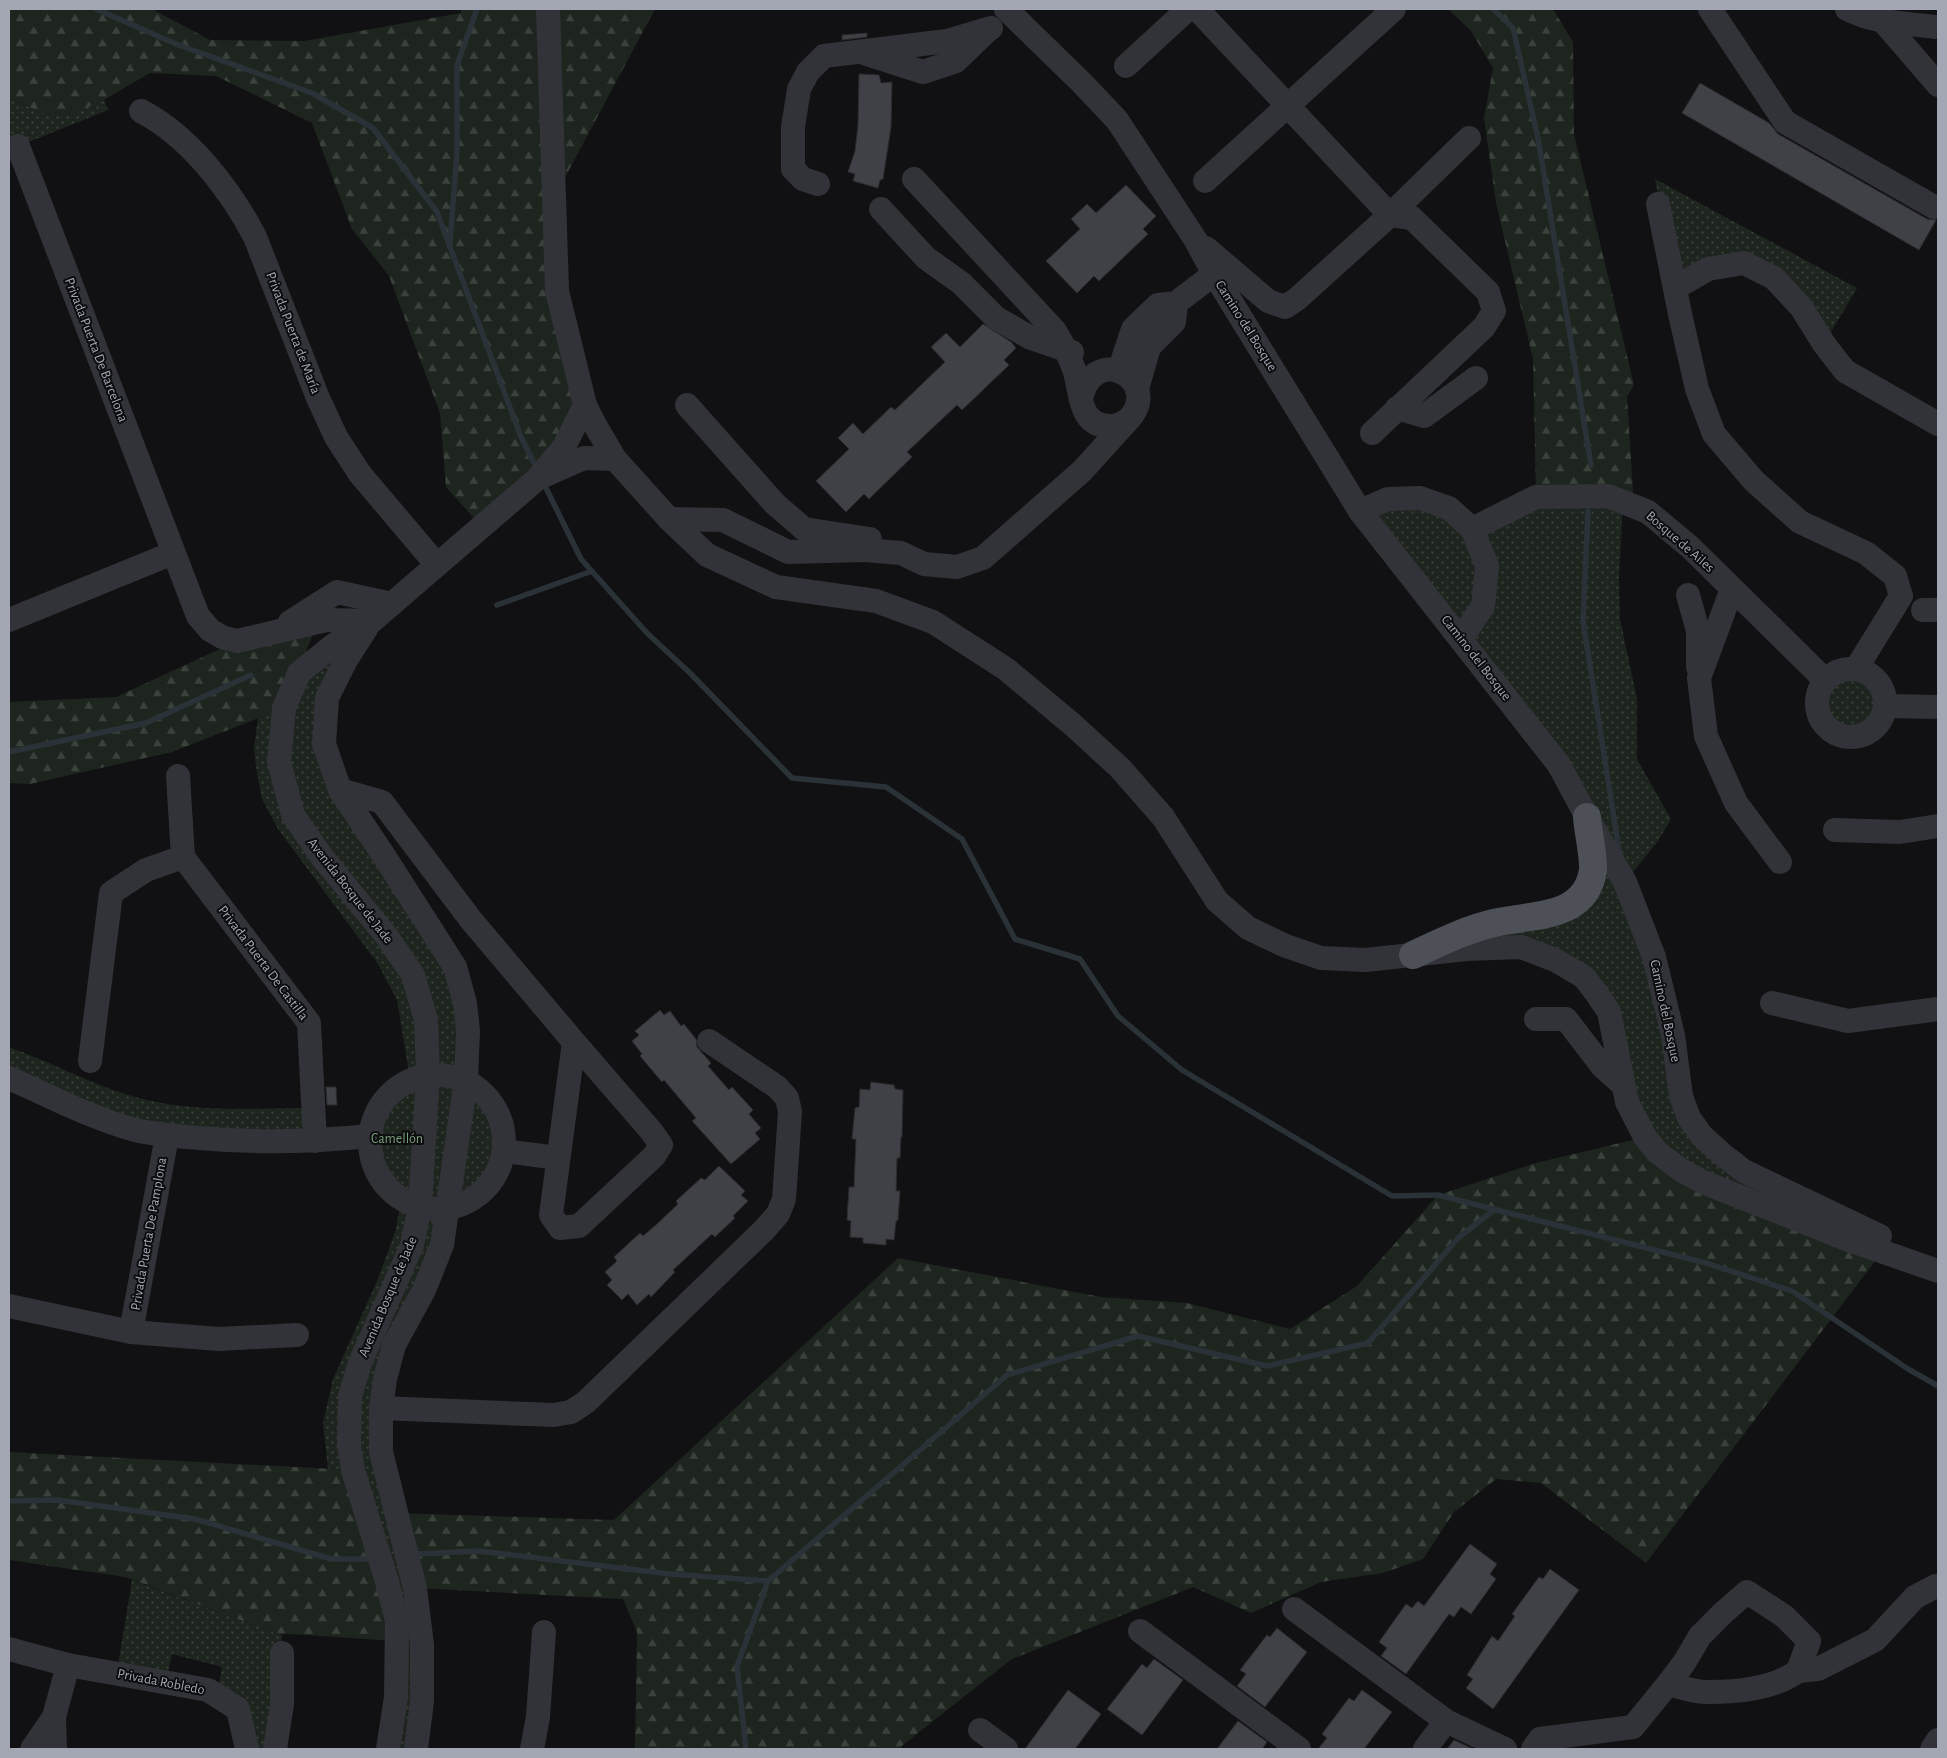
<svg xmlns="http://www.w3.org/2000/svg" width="1947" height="1758" viewBox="0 0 1947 1758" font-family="'Alegreya Sans',sans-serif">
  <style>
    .forest { fill: url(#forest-firs) }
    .park { fill: url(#park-dots) }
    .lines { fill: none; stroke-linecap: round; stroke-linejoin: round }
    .stream { stroke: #2a3238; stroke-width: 5.5 }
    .building { fill: #404146; stroke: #2b2b2f }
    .minor { stroke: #323338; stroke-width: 24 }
    .major { stroke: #4e5057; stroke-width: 28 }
    .labels { text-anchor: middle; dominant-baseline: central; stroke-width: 4; stroke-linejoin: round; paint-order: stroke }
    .street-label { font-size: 14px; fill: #a2a7b3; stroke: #0c0c0e }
    .park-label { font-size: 14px; fill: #799f7c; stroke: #0c0c0e }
  </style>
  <defs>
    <pattern id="forest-firs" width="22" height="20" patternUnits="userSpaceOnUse" patternTransform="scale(1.25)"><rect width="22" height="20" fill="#1d251e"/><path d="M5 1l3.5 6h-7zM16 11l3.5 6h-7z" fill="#3b423c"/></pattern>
    <pattern id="park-dots" width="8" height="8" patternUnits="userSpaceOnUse" patternTransform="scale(1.25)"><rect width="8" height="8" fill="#1d251e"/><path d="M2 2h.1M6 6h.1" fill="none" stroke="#3b423c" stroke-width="1.8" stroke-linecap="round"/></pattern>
  </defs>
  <rect width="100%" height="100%" fill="#111113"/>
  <g class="forest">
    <polygon points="9,9 152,9 210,40 304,41 461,13 461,9 655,9 554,198 585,405 482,527 446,487 440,413 389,276 352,229 312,123 216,76 150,73 95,105 72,114 41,113 9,97"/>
    <polygon points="1448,9 1553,9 1573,42 1574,134 1634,385 1627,397 1634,506 1536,497 1533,359 1496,203 1484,118 1493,68 1471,31"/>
    <polygon points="313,634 284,708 172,752 30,784 9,783 9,702 116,697 237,641"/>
    <polygon points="1645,1137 1882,1252 1646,1563 1541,1483 1496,1479 1454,1512 1423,1559 1383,1573 1321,1582 1251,1613 1193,1587 1012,1659 904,1744 899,1749 635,1749 637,1632 623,1599 415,1588 395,1513 614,1520 898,1258 1101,1297 1187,1303 1290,1329 1357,1286 1438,1195 1536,1163"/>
    <polygon points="9,1452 353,1470 396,1641 275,1633 125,1577 9,1560"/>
  </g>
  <g class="park">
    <polygon points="9,97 41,113 72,114 104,100 108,110 9,150"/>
    <polygon points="1655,179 1857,288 1824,344 1744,263 1675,288"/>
    <polygon points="1536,497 1623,502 1619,579 1620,619 1637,699 1637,759 1671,819 1658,841 1625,882 1702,1136 1855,1225 1703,1182 1645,1137 1609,1012 1555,960 1466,949 1586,890 1587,817 1360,511 1420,498 1472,529"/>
    <path d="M 331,647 L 346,660 L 324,744 L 455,967 L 466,1080 L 492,1102 L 504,1133 L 504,1151 L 499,1167 L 479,1194 L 448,1209 L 381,1408 L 415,1588 L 416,1749 L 388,1749 L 397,1621 L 353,1470 L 328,1469 L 323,1423 L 333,1379 L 378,1279 L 396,1229 L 401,1199 C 356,1164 361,1107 410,1079 L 397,1000 L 378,964 L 278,829 L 262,799 L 256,767 L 254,747 L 258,718 L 284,708 Z"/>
    <circle cx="1851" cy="703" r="34"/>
    <path d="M 9,1047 C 48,1061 85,1081 125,1094 C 186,1114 251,1108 314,1108 L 315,1141 L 167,1136 L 9,1077 Z"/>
    <polygon points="132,1580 275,1633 282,1633 274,1749 249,1749 217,1693 222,1667 172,1654 166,1681 117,1671"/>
  </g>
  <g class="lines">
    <g class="stream">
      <polyline points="96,9 176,44 312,93 373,128 437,212 521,437 535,465"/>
      <polyline points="1493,9 1513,28 1538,138 1591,465"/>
      <polyline points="450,243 457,152 457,65 477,9"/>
      <polyline points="545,486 581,559 647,633 690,673 792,778 886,787 962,839 1015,939 1080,959 1118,1016 1182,1070 1392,1196 1438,1195 1706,1263 1792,1291 1908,1369 1938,1386"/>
      <polyline points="1588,511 1583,621 1620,856"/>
      <polyline points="497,605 592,571"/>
      <polyline points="9,751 14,751 146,723 251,675"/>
      <polyline points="9,1501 57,1500 195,1519 331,1559 367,1559"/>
      <polyline points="417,1554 478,1551 670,1574 768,1581"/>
      <polyline points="746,1749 737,1666 768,1581 1007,1375 1138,1336 1267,1366 1368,1343 1458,1238 1494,1210"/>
    </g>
  </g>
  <g class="building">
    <polygon points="867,33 867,37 842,40 842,35"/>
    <polygon points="859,74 879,75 881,83 892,82 891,127 883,179 880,180 878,188 853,181 855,174 848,172 855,151 858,125"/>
    <polygon points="1700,83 1769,123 1778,134 1927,219 1936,220 1919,250 1682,113"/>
    <polygon points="1126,185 1156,216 1143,229 1148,234 1099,281 1094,276 1077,293 1046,261 1080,229 1071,219 1087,204 1096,213"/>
    <polygon points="983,324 1011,342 1016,348 1004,360 1009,365 962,410 957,405 941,420 907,452 912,457 869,499 864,494 846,512 816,481 849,449 838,438 853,423 863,434 891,407 895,410 945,362 931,347 946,333 960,347"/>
    <polygon points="660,1010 664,1015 670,1011 681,1026 684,1024 696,1039 697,1047 711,1063 708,1066 729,1090 732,1087 753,1110 749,1114 761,1128 755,1133 760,1139 731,1164 692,1121 696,1118 664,1080 662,1082 640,1056 642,1054 632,1041 639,1035 635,1031"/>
    <polygon points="871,1082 894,1085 895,1089 903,1090 902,1137 901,1137 900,1158 897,1158 896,1191 900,1191 898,1220 896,1221 894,1240 886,1239 886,1245 863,1243 863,1238 850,1237 851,1221 847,1220 849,1187 854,1187 856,1139 852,1139 855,1108 859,1107 860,1089 870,1090"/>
    <polygon points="326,1087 336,1087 337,1105 327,1105"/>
    <polygon points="719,1166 745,1191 741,1195 748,1201 733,1216 735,1218 715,1237 712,1234 673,1270 675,1272 651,1297 649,1294 637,1305 628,1294 622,1300 607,1285 612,1280 605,1272 617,1261 614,1257 640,1233 643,1236 657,1224 678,1204 676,1201 701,1178 705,1180"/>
    <polygon points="1470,1544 1497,1564 1490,1574 1496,1579 1471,1614 1461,1607 1454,1617 1449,1614 1406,1674 1381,1656 1387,1648 1379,1642 1406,1604 1412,1608 1418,1601 1424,1606"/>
    <polygon points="1550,1569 1579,1590 1493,1709 1466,1688 1473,1679 1467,1675 1492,1636 1498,1641 1515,1616 1512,1614 1539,1577 1543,1579"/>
    <polygon points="1277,1628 1307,1652 1265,1707 1237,1686 1246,1674 1240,1670 1267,1635 1270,1637"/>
    <polygon points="1154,1659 1183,1680 1142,1735 1107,1709 1142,1664 1147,1668"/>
    <polygon points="1068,1690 1101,1714 1075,1749 1025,1749"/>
    <polygon points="1362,1690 1392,1712 1364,1749 1318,1749 1327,1738 1322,1734 1349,1698 1354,1701"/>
    <polygon points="1238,1721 1267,1742 1262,1749 1217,1749"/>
    <polygon points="1454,1740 1473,1749 1447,1749"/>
  </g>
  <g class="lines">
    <g class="minor">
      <polyline points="548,9 557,291 585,405 595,425 615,459 669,519 707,555 776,587 876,601 933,622 1006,669 1073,725 1120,768 1163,817 1217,901 1248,928 1286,946 1321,958 1366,960 1466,949 1521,947 1555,960 1584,977 1597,994 1609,1012 1627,1102 1645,1137 1657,1152 1681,1170 1703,1182 1849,1240 1938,1271"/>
      <polyline points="1006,9 1082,83 1117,120 1195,239 1214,274 1360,511 1559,765 1587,817 1625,882 1654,957 1673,1035 1681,1096 1689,1118 1702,1136 1723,1155 1744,1171 1880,1236"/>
      <polyline points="1197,9 1390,215 1412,218 1488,292 1494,311 1484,327 1372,433"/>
      <polyline points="1710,9 1785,122 1934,207 1938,206"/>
      <path d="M 1847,9 C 1873,23 1906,23 1935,27"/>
      <polyline points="1882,20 1938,85"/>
      <polyline points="867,54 923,72 956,61 987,31"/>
      <polyline points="1126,66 1188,9"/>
      <path d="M 141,111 C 189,136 230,189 255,237 L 318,398 L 336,437 L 360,474 L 437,565"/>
      <polyline points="18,146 198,616 210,630 222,637 237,641 326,620 372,621"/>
      <path d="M 914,179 L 1055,331 C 1063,344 1070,357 1075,372 C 1081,394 1079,427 1111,426 C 1119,426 1128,421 1133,414 C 1157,378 1093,343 1081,399"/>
      <polyline points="1205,181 1394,9"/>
      <polyline points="818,184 803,179 793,169 793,127 799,89 808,72 824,56 947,41 991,28"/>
      <polyline points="1658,204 1680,314 1697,389 1714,434 1754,481 1800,522 1866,553 1895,576 1901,596 1856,669"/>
      <polyline points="881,209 926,258 961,283 996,318 1031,338 1072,352"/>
      <polyline points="1206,248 1268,301 1285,307 1297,299 1390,215 1469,138"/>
      <polyline points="1675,288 1708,269 1744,263 1774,278 1801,307 1824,344 1845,371 1938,424"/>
      <polyline points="1119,371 1133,329 1158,305 1176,303 1214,274"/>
      <polyline points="1137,389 1149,347 1174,322 1176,303"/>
      <polyline points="687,405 775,504 804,529 870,539"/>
      <polyline points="1397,408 1424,416 1476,378"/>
      <polyline points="543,476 584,458 615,459"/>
      <polyline points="1360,511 1388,499 1420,498 1449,508 1472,529 1487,566 1483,606 1461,639"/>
      <polyline points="669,519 723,520 788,552 865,550 901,553 924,564 957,567 983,558 1082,471 1130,418"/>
      <polyline points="1472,529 1536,497 1608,496 1648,512 1690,547 1825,680"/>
      <polyline points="1732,589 1699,678 1706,736 1736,803 1780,862"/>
      <polyline points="1688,595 1698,631 1698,667"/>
      <polyline points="1923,610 1938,610"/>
      <polyline points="9,620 173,553"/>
      <polyline points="290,622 337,592 392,604"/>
      <polyline points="367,627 346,660 327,698 324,744 340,790 386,859 455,967 465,1003 468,1031 466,1080 442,1245 424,1290 394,1345 385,1379 381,1408 381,1452 415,1588 422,1645 422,1701 416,1749"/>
      <circle cx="1851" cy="703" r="34"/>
      <polyline points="1886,706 1938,707"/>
      <polyline points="178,776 183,857 309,1023 315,1141"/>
      <polyline points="340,790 382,802 471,920 574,1042 652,1132 661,1145 654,1156 579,1226 560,1228 551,1215 574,1042"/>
      <polyline points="1835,830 1900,832 1938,826"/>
      <polyline points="1772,1003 1848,1021 1938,1009"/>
      <polyline points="1536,1019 1566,1019 1602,1066 1622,1084"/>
      <polyline points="90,1061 111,893 146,870 183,857"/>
      <circle cx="437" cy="1142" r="67"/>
      <path d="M 9,1078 C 50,1096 91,1118 135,1130 C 156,1135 177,1136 199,1138 C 256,1143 312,1142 369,1136"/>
      <polyline points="504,1151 558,1158"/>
      <polyline points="9,1306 131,1332 219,1339 297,1335"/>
      <polyline points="131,1332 167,1136"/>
      <polyline points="381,1408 554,1415 571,1412 586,1402 764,1230 778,1214 784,1199 790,1112 787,1098 777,1087 709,1041"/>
      <polyline points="1294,1609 1446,1721 1505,1749"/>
      <polyline points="1140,1631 1299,1749"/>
      <polyline points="9,1649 68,1665 208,1690 238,1709 247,1749"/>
      <polyline points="1668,1684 1684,1663 1700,1636 1724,1612 1747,1592 1784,1616 1809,1641 1798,1671 1818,1669 1875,1640 1915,1597 1936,1586 1938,1587"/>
      <polyline points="980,1730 1006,1749"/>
      <polyline points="32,1749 54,1717"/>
      <polyline points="55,1749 54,1717 68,1665"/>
      <polyline points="275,1749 282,1704 282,1653"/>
      <polyline points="388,1749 396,1697 397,1621 387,1582 353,1470 349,1446 350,1396 360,1363 412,1245 420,1207 428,1074 426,1020 413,975 388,938 322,857 293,815 279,762 284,708 299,673 331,647 372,621 537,479 564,447 585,405"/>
      <polyline points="532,1749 538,1717 544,1632"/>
      <polyline points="1425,1749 1446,1721"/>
      <path d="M 1533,1749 L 1540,1739 L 1633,1727 L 1668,1684 C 1681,1687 1696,1693 1710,1692 C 1738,1692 1775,1688 1798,1671"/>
      <polyline points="1932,1749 1938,1740"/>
    </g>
    <path class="major" d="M 1413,955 C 1439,943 1467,929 1494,923 C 1531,914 1586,920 1593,870 C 1594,858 1588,831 1587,817"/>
  </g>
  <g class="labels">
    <g class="street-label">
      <text transform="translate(1246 326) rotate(58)">Camino del Bosque</text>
      <text transform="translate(293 333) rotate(69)">Privada Puerta de María</text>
      <text transform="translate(96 350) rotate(69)">Privada Puerta De Barcelona</text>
      <text transform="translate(1680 542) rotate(41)">Bosque de Ailes</text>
      <text transform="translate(1476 658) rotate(52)">Camino del Bosque</text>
      <text transform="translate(350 891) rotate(52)">Avenida Bosque de Jade</text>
      <text transform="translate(263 963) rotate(53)">Privada Puerta De Castilla</text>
      <text transform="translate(1665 1011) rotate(78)">Camino del Bosque</text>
      <text transform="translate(149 1234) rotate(-80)">Privada Puerta De Pamplona</text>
      <text transform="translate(388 1297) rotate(-67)">Avenida Bosque de Jade</text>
      <text transform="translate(161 1682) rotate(11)">Privada Robledo</text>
    </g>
    <g class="park-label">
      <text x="397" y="1139">Camellón</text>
    </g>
  </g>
  <rect width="1947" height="1758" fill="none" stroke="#a2a7b3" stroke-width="20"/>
</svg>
